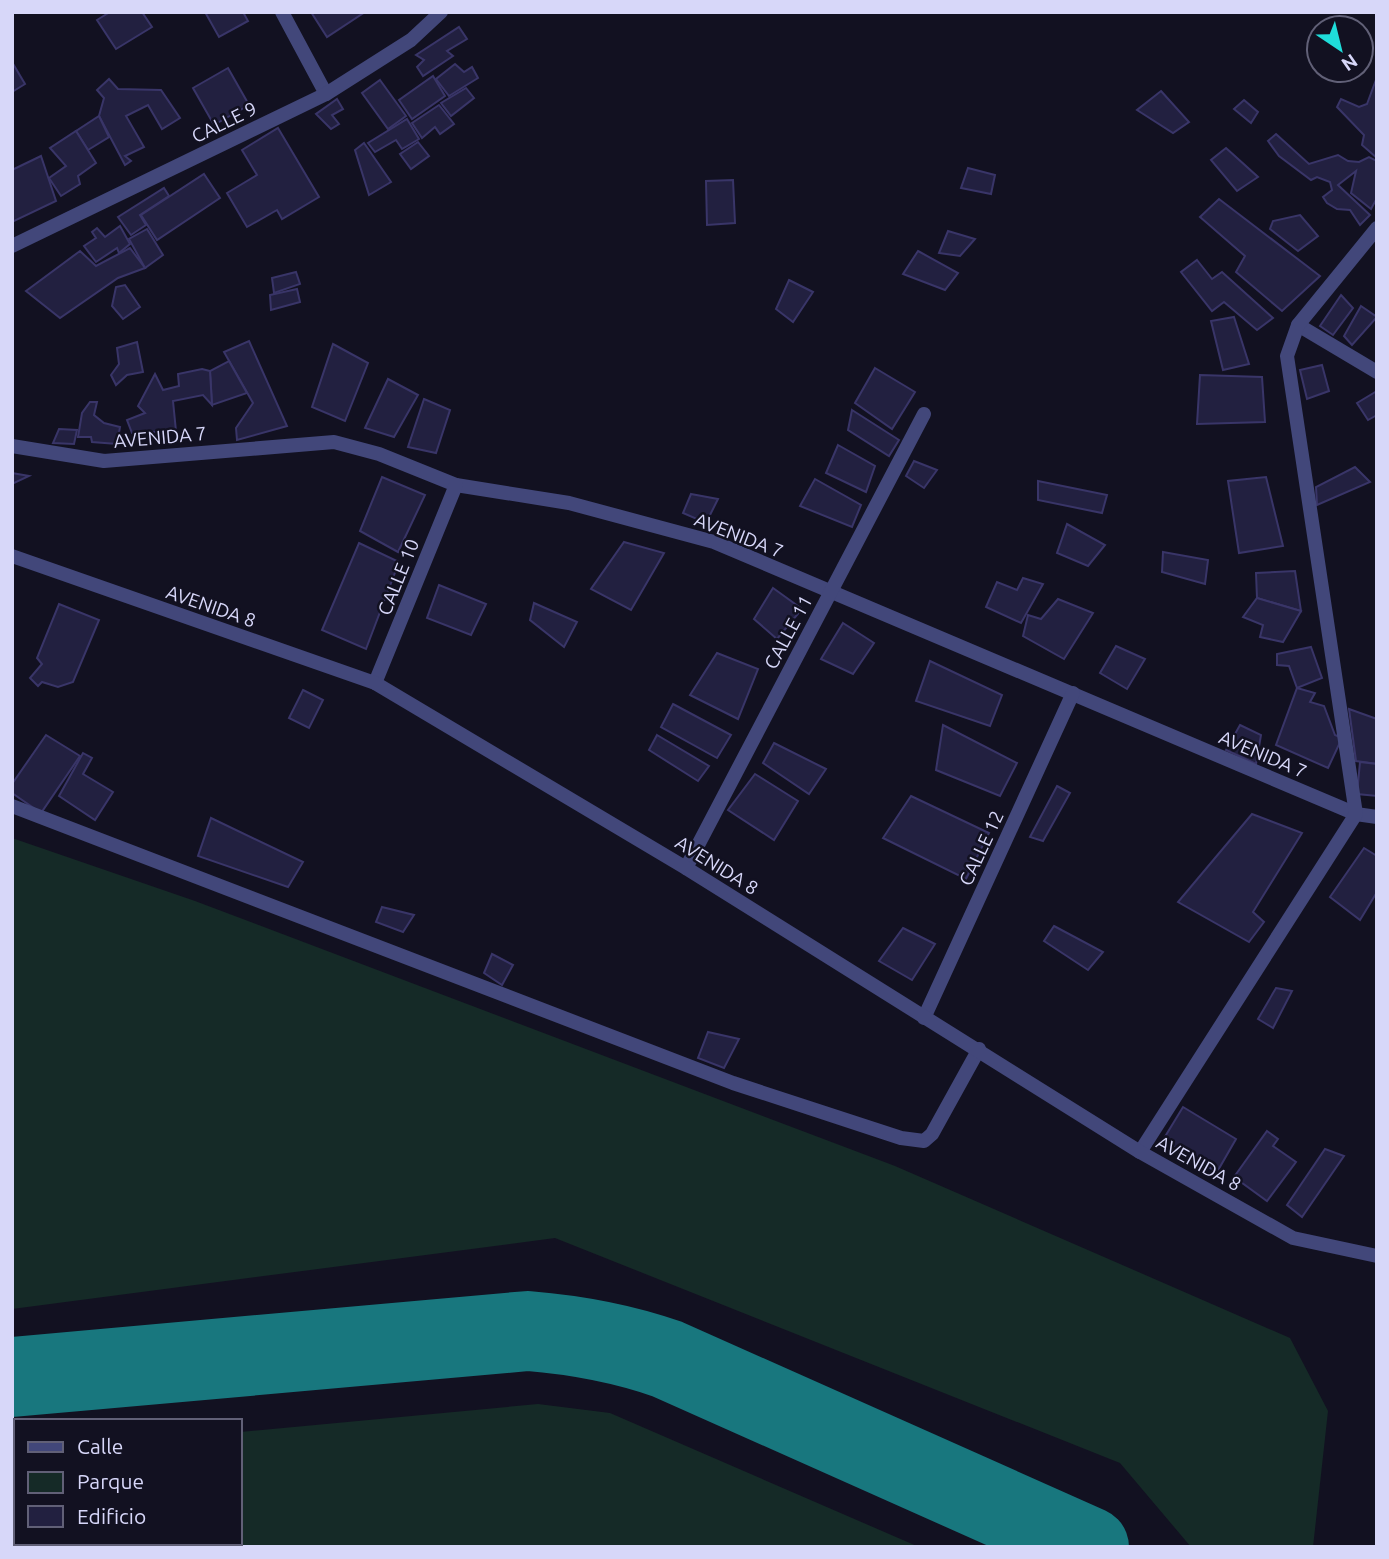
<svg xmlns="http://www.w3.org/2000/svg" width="1389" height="1559" viewBox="0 0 1389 1559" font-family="Ubuntu,sans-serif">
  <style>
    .green { fill: #152a27 }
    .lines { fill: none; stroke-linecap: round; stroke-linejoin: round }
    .taxiway { stroke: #18777e; stroke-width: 80 }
    .building { fill: #222040; stroke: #393568; stroke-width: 2 }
    .minor { stroke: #42477a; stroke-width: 14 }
    .tertiary { stroke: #42477a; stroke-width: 14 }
    .labels { text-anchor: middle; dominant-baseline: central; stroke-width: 5; stroke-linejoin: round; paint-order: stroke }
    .street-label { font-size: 19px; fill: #d7d7f9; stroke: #121121 }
  </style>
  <rect width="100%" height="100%" fill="#121121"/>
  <g class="green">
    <polygon points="12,838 195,901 895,1166 1290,1338 1328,1411 1313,1547 1191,1547 1120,1463 555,1238 12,1309"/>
    <polygon points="538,1404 610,1413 919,1547 38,1547 30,1543 240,1543 240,1432"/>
  </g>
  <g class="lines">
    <path class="taxiway" d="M 12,1377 L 528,1331 C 577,1335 621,1343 667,1359 L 1089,1547"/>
  </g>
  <g class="building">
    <polygon points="110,12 142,12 152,27 116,49 97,20"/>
    <polygon points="205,12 243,12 248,21 219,37"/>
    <polygon points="311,12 365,12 327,37"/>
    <polygon points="459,27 467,39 447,51 453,56 423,76 417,67 424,60 416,55"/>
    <polygon points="12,62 25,84 12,92"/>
    <polygon points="455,64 464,72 472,67 478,78 449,96 436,79"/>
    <polygon points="228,68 249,105 214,125 193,88"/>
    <polygon points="433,76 445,96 412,119 399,100"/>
    <polygon points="1377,77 1377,158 1362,145 1364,135 1337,107 1341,99 1359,107 1367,104"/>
    <polygon points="109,79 118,89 161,90 180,118 162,129 148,105 126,116 144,147 125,156 131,161 125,165 99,116 104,98 97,90"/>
    <polygon points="380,80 406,116 388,129 362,93"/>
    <polygon points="466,88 474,98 451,116 441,103"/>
    <polygon points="1161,91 1189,122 1173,133 1137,110"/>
    <polygon points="337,99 343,109 332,115 339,124 331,129 316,114"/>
    <polygon points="1244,100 1258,112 1251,123 1234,109"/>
    <polygon points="439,105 454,124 440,134 435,127 422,138 412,123"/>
    <polygon points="99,116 109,137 88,150 76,131"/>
    <polygon points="407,119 419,139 402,149 396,140 375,152 368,143"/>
    <polygon points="278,128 319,197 282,219 277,210 247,227 227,193 257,175 242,150"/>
    <polygon points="76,131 96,163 78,176 80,184 61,196 49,178 66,166 50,148"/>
    <polygon points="1276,134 1309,164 1338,155 1348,161 1359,162 1369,157 1377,161 1377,198 1371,209 1351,193 1356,171 1338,185 1370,215 1360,225 1350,210 1337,209 1327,203 1323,197 1332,190 1330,182 1317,177 1311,180 1279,156 1268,141"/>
    <polygon points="418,142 429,156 411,169 400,154"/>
    <polygon points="364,143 391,182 369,195 355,150"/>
    <polygon points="1226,148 1258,177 1237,191 1211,160"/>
    <polygon points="41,156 56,201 12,222 12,170"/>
    <polygon points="968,168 995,175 991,194 961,188"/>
    <polygon points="204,174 220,198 157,240 141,215"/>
    <polygon points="733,180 735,223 707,225 706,181"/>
    <polygon points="164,188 169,196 140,215 146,225 131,235 118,217"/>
    <polygon points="1219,199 1320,276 1282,311 1236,272 1245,256 1200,217"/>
    <polygon points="1300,215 1318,236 1298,251 1270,229 1273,221"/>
    <polygon points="120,226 130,244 119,253 117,248 96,262 84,246 96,238 92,232 97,228 105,237"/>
    <polygon points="147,229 163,255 145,268 129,239"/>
    <polygon points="948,231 975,239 960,256 939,253"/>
    <polygon points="130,248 145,268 118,278 60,318 26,291 80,251 96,266"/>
    <polygon points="918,251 958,273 945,290 903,274"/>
    <polygon points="1197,260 1212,279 1222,272 1273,318 1257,330 1224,302 1212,311 1181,272"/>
    <polygon points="296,272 300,284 274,293 272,278"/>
    <polygon points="789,280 813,292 793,322 776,309"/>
    <polygon points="125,285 140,307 123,319 112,306 116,287"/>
    <polygon points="297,289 300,302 271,310 270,295"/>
    <polygon points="1341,295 1353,308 1333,335 1320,326"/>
    <polygon points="1361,306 1377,317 1352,345 1344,336"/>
    <polygon points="1234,317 1249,364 1223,370 1211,321"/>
    <polygon points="249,341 287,426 237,440 236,428 253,403 224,352"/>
    <polygon points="137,342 143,372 127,375 116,385 111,375 119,364 117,348"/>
    <polygon points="333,344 368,363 345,421 312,407"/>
    <polygon points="229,361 247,393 212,405 210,371"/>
    <polygon points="1322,365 1329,391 1307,399 1300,370"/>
    <polygon points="875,368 915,392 892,429 855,403"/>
    <polygon points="202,369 210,371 212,405 203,395 173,401 176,431 132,433 127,420 145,413 138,406 155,374 163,390 179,386 178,374"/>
    <polygon points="1200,375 1262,377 1265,422 1197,424"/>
    <polygon points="388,379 418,395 394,437 365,428"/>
    <polygon points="1377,391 1377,415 1368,420 1357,403"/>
    <polygon points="424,399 450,410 436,453 408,447"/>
    <polygon points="90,402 97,402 94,415 104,423 120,427 117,444 92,442 91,437 78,437 82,413"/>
    <polygon points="852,410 899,440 889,456 848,430"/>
    <polygon points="59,429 77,430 74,444 53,443"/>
    <polygon points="838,445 875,466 866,492 826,473"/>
    <polygon points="914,461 937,470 924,488 906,476"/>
    <polygon points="1355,467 1370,482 1317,505 1316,487"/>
    <polygon points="12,473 29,476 12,484"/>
    <polygon points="382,477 425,495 398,552 360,531"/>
    <polygon points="1266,477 1283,546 1239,553 1228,481"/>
    <polygon points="815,479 861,505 852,527 800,506"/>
    <polygon points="1038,481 1107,495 1102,513 1038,500"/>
    <polygon points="691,494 718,499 706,523 683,513"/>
    <polygon points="1067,524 1105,545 1088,566 1057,553"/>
    <polygon points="624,542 664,553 631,610 591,589"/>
    <polygon points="359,543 399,562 366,649 322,630"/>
    <polygon points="1163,552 1208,560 1205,584 1162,572"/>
    <polygon points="1295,571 1301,611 1257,598 1256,573"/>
    <polygon points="1023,578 1043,584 1021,623 986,607 997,582 1017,590"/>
    <polygon points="439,585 486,604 471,635 427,618"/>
    <polygon points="773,588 802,609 777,639 754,619"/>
    <polygon points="1257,598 1301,611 1283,642 1260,637 1263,625 1243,617"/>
    <polygon points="1058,599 1093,613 1064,659 1023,636 1028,615 1041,619"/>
    <polygon points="534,603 577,622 564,647 530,620"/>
    <polygon points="59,604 99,620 73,682 58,687 42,682 38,686 30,678 42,664 37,658"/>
    <polygon points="843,623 874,643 853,674 821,659"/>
    <polygon points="1116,646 1145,659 1127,689 1100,673"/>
    <polygon points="1311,647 1322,678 1297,688 1289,666 1277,665 1277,654"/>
    <polygon points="717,653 758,669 738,719 690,695"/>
    <polygon points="930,661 1002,695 990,726 916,701"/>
    <polygon points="1297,688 1315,693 1310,702 1324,706 1335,735 1342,738 1328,768 1276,745"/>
    <polygon points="303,690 323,700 309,728 289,718"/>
    <polygon points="673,704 731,735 717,758 661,727"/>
    <polygon points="1349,709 1377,719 1377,764 1356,761"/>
    <polygon points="943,725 1017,763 1000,796 936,770"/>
    <polygon points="1240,725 1261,735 1256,764 1226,750"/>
    <polygon points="46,735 80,756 41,813 12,793 12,784"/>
    <polygon points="657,735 709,766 698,781 649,750"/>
    <polygon points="774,743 826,769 809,794 763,763"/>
    <polygon points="83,753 92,758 83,774 113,792 95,820 59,796"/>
    <polygon points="1360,762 1377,764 1377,796 1357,794"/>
    <polygon points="755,774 798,801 774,840 728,810"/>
    <polygon points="1057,786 1070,793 1043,841 1030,837"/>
    <polygon points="911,796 989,833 966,879 883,838"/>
    <polygon points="1252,814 1302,833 1253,912 1264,922 1249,942 1178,902"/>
    <polygon points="211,818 303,862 288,887 198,856"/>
    <polygon points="1364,848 1377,856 1377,892 1360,920 1330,897"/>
    <polygon points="382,907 414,915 403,932 376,922"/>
    <polygon points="1054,926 1103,952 1088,970 1044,941"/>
    <polygon points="903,928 935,944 912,980 879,961"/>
    <polygon points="492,954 513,965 502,985 484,973"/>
    <polygon points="1276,988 1292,991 1273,1028 1258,1019"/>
    <polygon points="708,1032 739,1039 724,1068 698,1058"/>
    <polygon points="1183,1107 1236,1139 1217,1172 1163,1140"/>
    <polygon points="1267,1131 1278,1139 1273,1146 1296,1162 1267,1201 1234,1177"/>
    <polygon points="1325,1149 1344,1156 1302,1217 1287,1205"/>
  </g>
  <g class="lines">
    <g class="minor">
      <polyline points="282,12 326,94"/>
      <polyline points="12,246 326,94 411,40 441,12"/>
      <polyline points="1298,325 1377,372"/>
      <polyline points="12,446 104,461 334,442 379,454 456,485 569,503 714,542 1356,814 1377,817"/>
      <polyline points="375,683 456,485"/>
      <polyline points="12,806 733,1083 901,1138 924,1141 932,1134 979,1049"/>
      <polyline points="686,868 924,414"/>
      <polyline points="924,1018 1073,693"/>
      <polyline points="1140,1152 1356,814 1287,356 1298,325 1377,228"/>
    </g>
    <polyline class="tertiary" points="12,556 375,683 686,868 1140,1152 1293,1238 1377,1256"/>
  </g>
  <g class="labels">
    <g class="street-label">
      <text transform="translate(224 122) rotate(-26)">CALLE 9</text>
      <text transform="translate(160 437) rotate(-5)">AVENIDA 7</text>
      <text transform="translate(739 535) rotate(21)">AVENIDA 7</text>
      <text transform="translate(398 577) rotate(-68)">CALLE 10</text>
      <text transform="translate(211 606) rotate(19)">AVENIDA 8</text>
      <text transform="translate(788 632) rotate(-62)">CALLE 11</text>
      <text transform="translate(1263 754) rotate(23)">AVENIDA 7</text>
      <text transform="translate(981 848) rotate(-65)">CALLE 12</text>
      <text transform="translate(717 865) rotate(32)">AVENIDA 8</text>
      <text transform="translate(1199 1163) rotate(29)">AVENIDA 8</text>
    </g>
  </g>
  <rect width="1389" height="1559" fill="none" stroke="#d7d7f9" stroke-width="28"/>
  <rect x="14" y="1419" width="228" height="126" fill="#121121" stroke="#616077" stroke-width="2"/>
  <rect x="28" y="1442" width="35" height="10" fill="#42477a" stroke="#616077" stroke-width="2"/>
  <text x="77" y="1454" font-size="21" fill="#d7d7f9">Calle</text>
  <rect x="28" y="1472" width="35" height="21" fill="#152a27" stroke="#616077" stroke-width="2"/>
  <text x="77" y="1489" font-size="21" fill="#d7d7f9">Parque</text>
  <rect x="28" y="1506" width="35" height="21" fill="#222040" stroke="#616077" stroke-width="2"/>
  <text x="77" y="1524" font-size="21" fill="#d7d7f9">Edificio</text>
  <g transform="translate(1340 49) rotate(145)"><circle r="33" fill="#121121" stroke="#616077" stroke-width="2"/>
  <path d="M0-5L12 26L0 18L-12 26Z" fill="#1fddda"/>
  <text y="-10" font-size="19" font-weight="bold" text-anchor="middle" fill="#d7d7f9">N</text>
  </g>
</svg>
